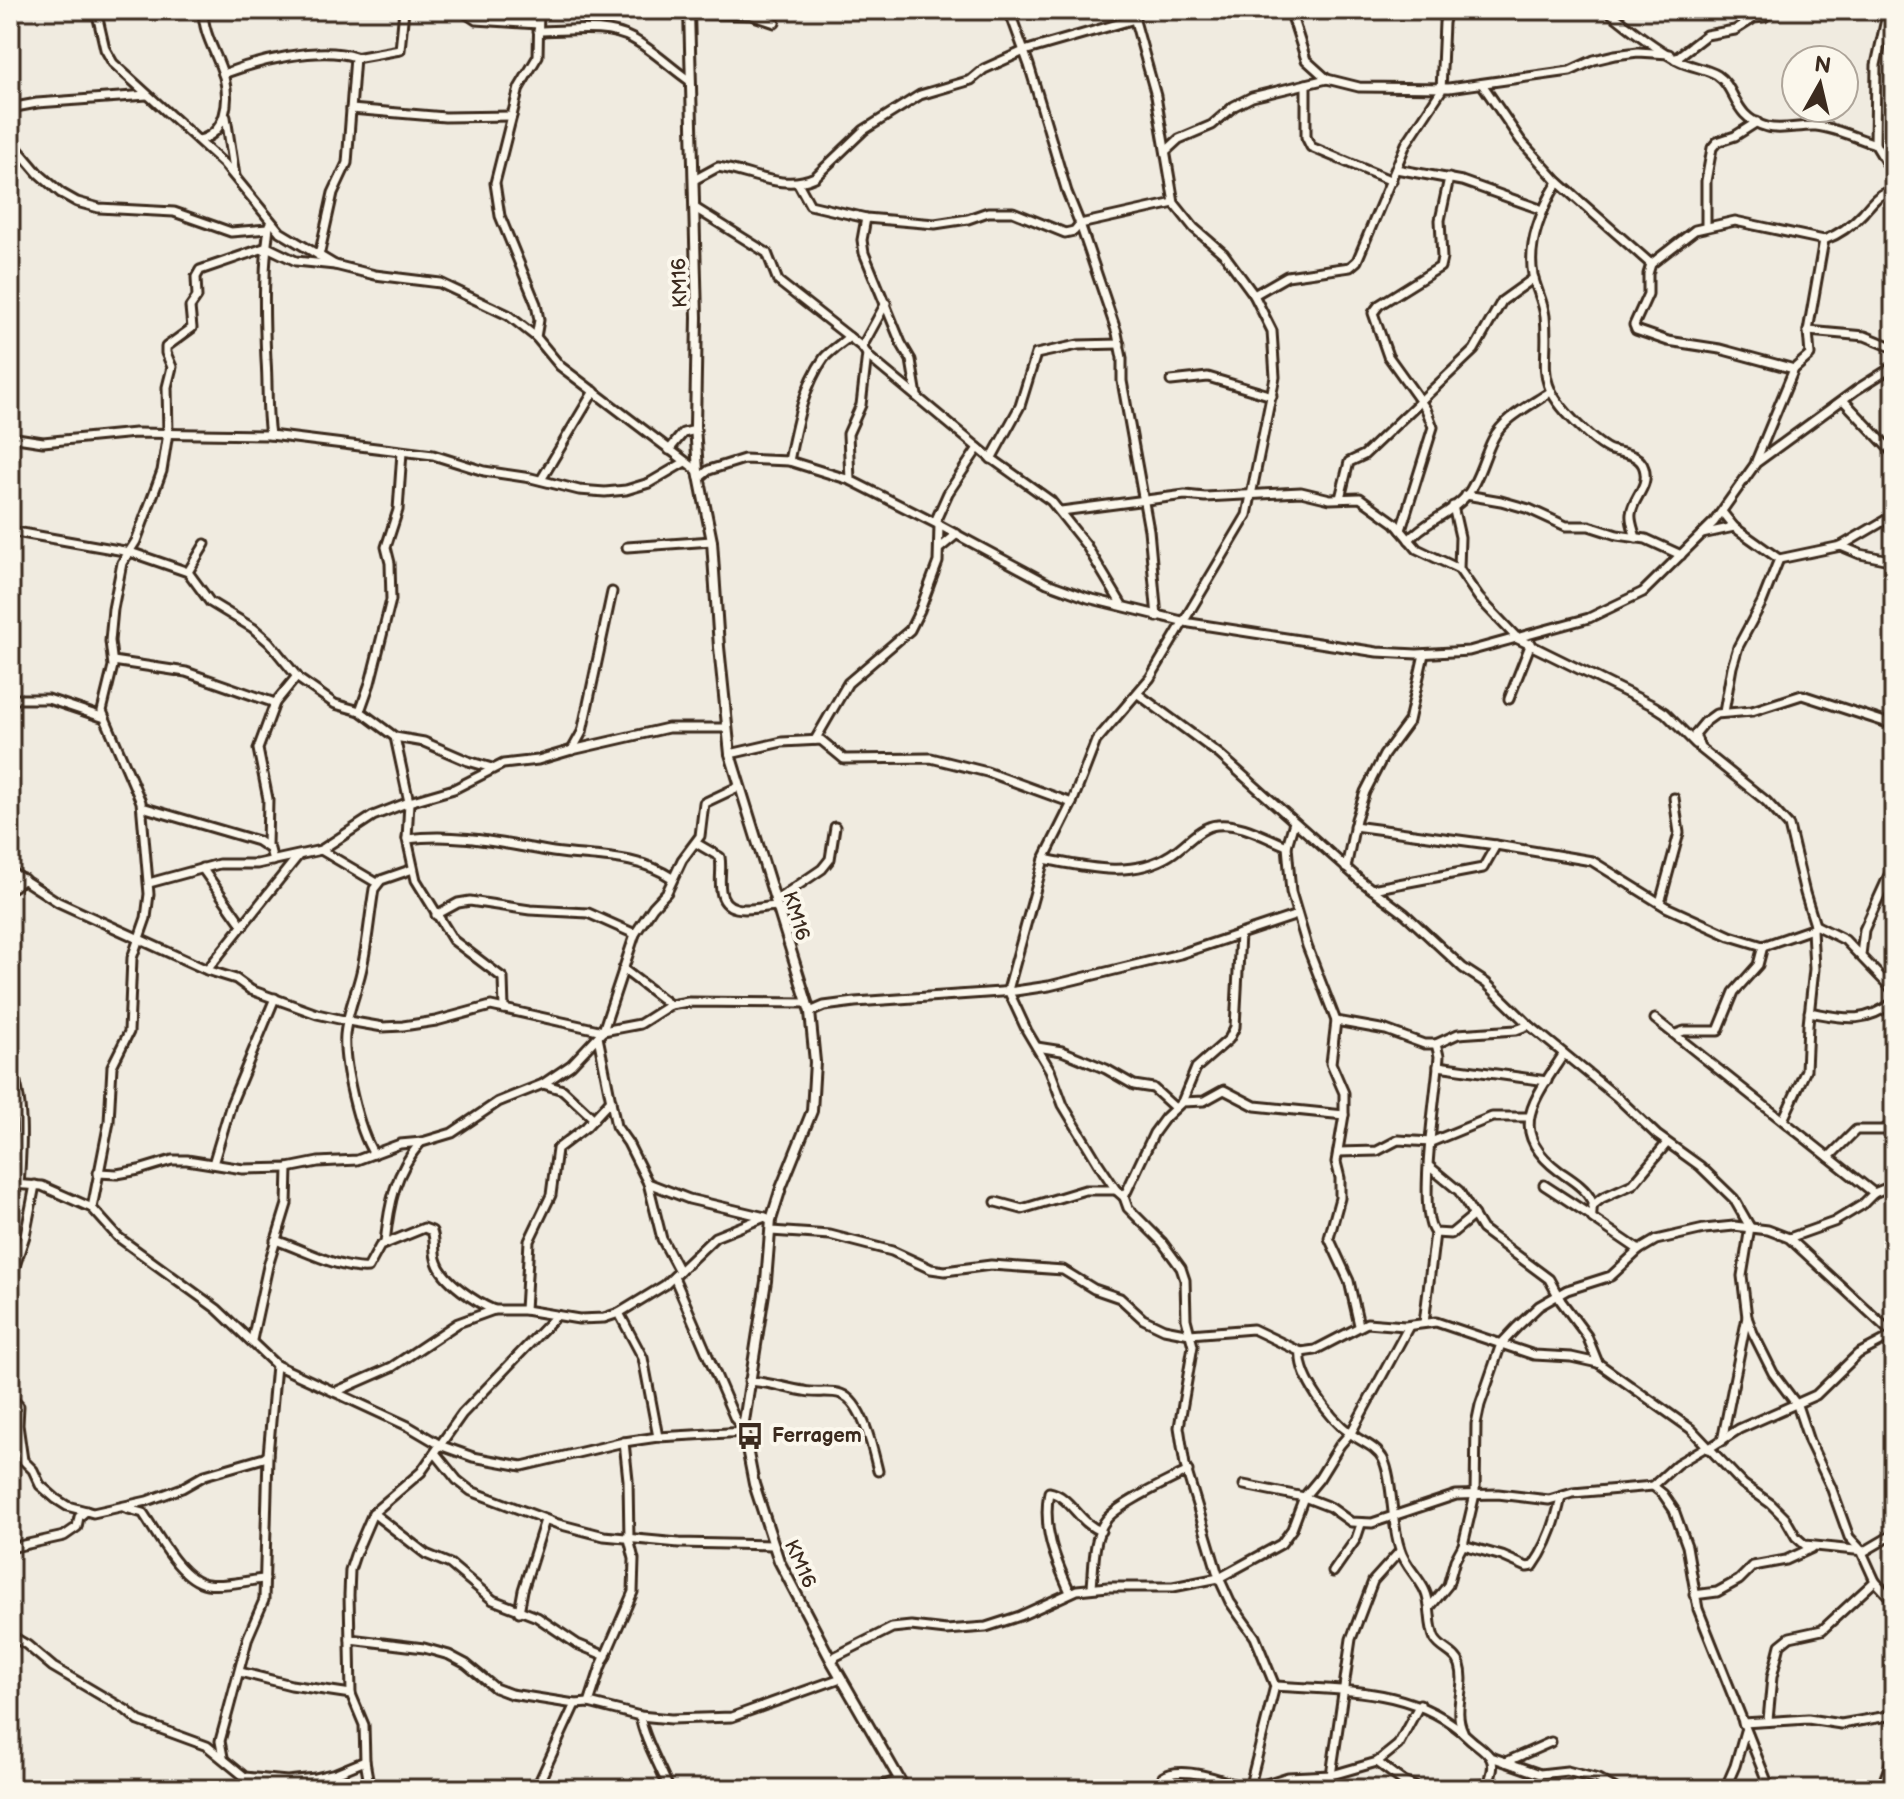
<svg xmlns="http://www.w3.org/2000/svg" width="1904" height="1799" viewBox="0 0 1904 1799" font-family="'Balsamiq Sans',sans-serif">
  <style>
    .lines { fill: none; stroke-linecap: round; stroke-linejoin: round }
    .minor-casing { stroke: #3b2a1e; stroke-width: 13 }
    .tertiary-casing { stroke: #3b2a1e; stroke-width: 14 }
    .minor { stroke: #fbf7ec; stroke-width: 7 }
    .tertiary { stroke: #fbf7ec; stroke-width: 8 }
    .labels { text-anchor: middle; dominant-baseline: central; stroke-width: 8; stroke-linejoin: round; paint-order: stroke }
    .street-label { font-size: 20px; fill: #3b2a1e; stroke: #fbf7ec }
    .poi-label { font-size: 20px; font-weight: bold; fill: #3b2a1e; stroke: #fbf7ec; text-anchor: start }
  </style>
  <rect width="100%" height="100%" fill="#f0ebe0"/>
  <filter id="ink" filterUnits="userSpaceOnUse"><feTurbulence type="fractalNoise" baseFrequency=".0125" numOctaves="2"/><feDisplacementMap in="SourceGraphic" scale="16" xChannelSelector="R" yChannelSelector="G"/><feConvolveMatrix kernelMatrix="1 2 1 2 8 2 1 2 1" color-interpolation-filters="sRGB"/></filter>
  <g filter="url(#ink)">
    <g class="lines">
      <g class="minor-casing">
        <g id="minor">
          <polyline points="96,10 105,49 113,63 224,164 280,232 335,265 375,275 440,283 508,315 536,337 560,366 698,471"/>
          <polyline points="461,10 476,20 538,24"/>
          <polyline points="1009,10 1029,65 1067,192 1080,224 1117,333 1122,358 1122,381 1149,530 1157,617"/>
          <polyline points="1290,10 1306,60 1327,79"/>
          <path d="M 1607,10 C 1629,28 1652,46 1677,60 C 1690,67 1705,68 1717,75 C 1737,88 1732,117 1767,127 C 1782,131 1800,125 1816,126 C 1836,128 1856,138 1875,144"/>
          <polyline points="1888,10 1876,65 1875,144 1894,175"/>
          <polyline points="689,13 751,15 775,23"/>
          <path d="M 538,31 C 568,31 606,24 633,39 C 653,50 671,68 690,81"/>
          <polyline points="355,58 400,50 404,10"/>
          <polyline points="1675,59 1706,35 1735,30 1754,18 1764,17 1773,10"/>
          <path d="M 223,74 C 257,61 320,45 355,57 L 347,163 L 333,193 L 319,256"/>
          <polyline points="1306,84 1306,137 1311,147 1392,181"/>
          <polyline points="1482,84 1521,141 1558,182 1651,264"/>
          <polyline points="10,108 37,103 147,95"/>
          <polyline points="351,109 445,117 512,116"/>
          <polyline points="226,117 235,176"/>
          <polyline points="10,140 38,173 61,193 77,202 99,208 174,212 231,232 268,229"/>
          <path d="M 199,140 C 226,134 230,101 224,77 C 217,53 203,35 203,10"/>
          <polyline points="1167,150 1179,139 1212,125 1234,106 1252,97 1327,79 1359,87 1449,88 1570,71 1594,60 1615,55 1638,52 1669,54"/>
          <polyline points="1396,169 1462,181 1543,210"/>
          <path d="M 694,180 L 718,167 C 749,171 783,192 815,177 L 864,130 L 920,95 L 971,80 L 984,69 L 1024,51 L 1135,19"/>
          <path d="M 1558,182 C 1542,208 1527,244 1533,275 C 1536,289 1543,301 1545,316 C 1550,368 1532,379 1575,422 C 1584,431 1597,443 1608,449 C 1620,454 1639,452 1644,468 C 1650,487 1633,497 1631,514 C 1630,522 1634,530 1636,538"/>
          <polyline points="798,183 810,205 866,218 935,224 968,219 988,212 1013,212 1065,233 1074,231 1080,224 1174,203"/>
          <polyline points="695,208 767,253 778,281 862,347 870,358 988,456 1051,501 1086,545 1122,605"/>
          <polyline points="866,218 862,240 864,253 901,343 911,360 917,396"/>
          <path d="M 269,226 C 263,271 264,315 266,360 C 268,386 266,409 270,435"/>
          <polyline points="1706,226 1706,181 1712,148 1717,142 1735,136 1757,122"/>
          <polyline points="1254,295 1287,276 1350,267 1357,261 1406,144 1441,91 1444,23 1447,10"/>
          <polyline points="1808,331 1865,336 1894,348"/>
          <polyline points="536,337 539,320 536,304 500,216 495,183 519,88 538,56 539,10"/>
          <polyline points="862,347 886,303"/>
          <path d="M 1794,369 L 1720,349 L 1668,341 L 1636,330 L 1634,325 L 1648,294 L 1648,274 L 1651,264 L 1695,230 L 1735,221 L 1824,240 C 1838,235 1852,225 1863,213 C 1873,202 1878,193 1894,190"/>
          <polyline points="1171,381 1208,377 1272,396"/>
          <polyline points="1843,400 1894,454"/>
          <polyline points="10,437 43,442 135,433 270,435 433,455 484,471 531,478 579,490 605,492 626,490 649,483 685,462"/>
          <polyline points="669,450 683,433 696,430"/>
          <polyline points="991,459 1020,406 1036,354 1078,345 1120,344"/>
          <path d="M 789,461 C 796,427 803,387 824,358 C 831,350 841,344 849,337"/>
          <polyline points="1756,461 1794,369 1810,355 1808,331 1824,240"/>
          <polyline points="699,478 709,470 744,459 789,461 850,480 939,525 1047,583 1088,598 1190,623 1377,652 1417,654 1469,651 1589,618 1643,592 1714,522 1756,463 1856,390 1894,366"/>
          <polyline points="541,480 594,391"/>
          <polyline points="850,480 848,434 861,405 867,354"/>
          <polyline points="1466,495 1501,501 1529,509 1566,526 1589,526 1617,535 1646,539 1681,555"/>
          <polyline points="1340,498 1349,462 1364,455 1474,350 1502,301 1534,278"/>
          <polyline points="1453,506 1460,537 1459,569 1479,598 1518,639 1654,706 1665,713 1696,744"/>
          <polyline points="1061,511 1185,495 1205,497 1301,492 1330,499 1360,498 1395,523 1417,549 1459,569"/>
          <polyline points="1722,512 1734,527 1779,559 1762,602 1738,647 1732,667 1724,712"/>
          <polyline points="935,522 948,493 978,448"/>
          <polyline points="1401,530 1433,427 1426,409 1388,356 1373,313 1379,305 1440,267 1442,258 1440,220 1449,178"/>
          <polyline points="10,531 130,552 188,572 210,602 253,628 269,642 299,679 335,704 360,711 395,737 424,742 468,761 492,768"/>
          <polyline points="1702,534 1734,527"/>
          <path d="M 1409,540 C 1425,521 1450,515 1467,495 C 1479,480 1484,456 1493,439 C 1503,418 1531,405 1550,392"/>
          <polyline points="1841,546 1894,515"/>
          <polyline points="627,547 712,541"/>
          <polyline points="940,548 957,534"/>
          <polyline points="1779,559 1841,546 1860,554 1894,561"/>
          <polyline points="188,572 205,544"/>
          <polyline points="113,661 186,672 275,703"/>
          <polyline points="1138,694 1219,754 1361,881 1405,914 1463,968 1486,983 1529,1025 1617,1097 1657,1135 1700,1166 1734,1199 1750,1227 1742,1276 1747,1317 1753,1333 1773,1373 1797,1405 1809,1441 1831,1487 1849,1537 1861,1550 1875,1581 1894,1602"/>
          <polyline points="10,699 48,699 102,717"/>
          <polyline points="1509,699 1531,643"/>
          <polyline points="360,711 370,683 391,600 390,563 386,547 398,510 402,452"/>
          <polyline points="395,737 409,802 407,839 416,880 453,940 503,978 504,1009"/>
          <polyline points="815,740 848,683 910,630 920,610 938,562 939,525"/>
          <polyline points="572,750 582,732 612,592"/>
          <polyline points="730,754 782,742 821,740 844,759 931,758 987,772 1072,803"/>
          <polyline points="142,807 258,841 270,849 273,861"/>
          <polyline points="1294,822 1287,846 1291,892 1307,946 1336,1021 1331,1063 1344,1093 1344,1115 1336,1162 1340,1178 1340,1198 1329,1238 1349,1281 1359,1325"/>
          <polyline points="1354,826 1496,845 1592,861 1666,907 1730,936 1763,946 1812,929 1815,925 1845,940 1894,991"/>
          <path d="M 407,839 C 456,832 505,844 553,852 C 594,858 636,854 672,878"/>
          <path d="M 696,843 L 720,857 C 722,868 719,880 721,891 C 725,918 757,907 777,906"/>
          <polyline points="267,846 268,799 258,749 275,703 297,676"/>
          <polyline points="321,850 377,883"/>
          <path d="M 1044,859 C 1085,867 1132,879 1170,855 C 1185,846 1200,826 1217,825 C 1240,822 1266,838 1287,846"/>
          <polyline points="202,868 243,926"/>
          <polyline points="1346,868 1356,819 1365,792 1384,755 1409,721 1424,654"/>
          <polyline points="10,871 58,902 207,970 236,979 251,990 317,1014 348,1021 383,1027 403,1026 436,1021 491,1006 603,1031 640,1024 670,1005 688,1002 807,1003"/>
          <polyline points="149,883 219,864 257,864 321,850 373,816 409,802 454,789 503,764 538,760 572,750 668,728 727,728"/>
          <polyline points="10,889 24,879"/>
          <polyline points="1372,889 1483,868 1496,845"/>
          <polyline points="775,901 822,869 830,859 835,827"/>
          <polyline points="1660,903 1679,833 1674,798"/>
          <polyline points="436,915 458,903 470,901 530,910 588,913 635,934"/>
          <polyline points="1815,925 1805,893 1789,826 1766,801 1700,748 1695,734 1705,722 1716,714 1752,711 1802,695 1894,725"/>
          <polyline points="1240,934 1235,1027 1229,1039 1196,1068 1182,1102 1165,1118 1154,1133 1124,1197 1128,1208 1162,1242 1181,1268 1185,1280 1186,1319 1193,1346 1179,1427 1185,1465 1219,1578 1230,1602 1255,1637 1275,1686 1249,1789"/>
          <polyline points="1861,955 1864,930 1894,864"/>
          <polyline points="623,969 670,1005"/>
          <polyline points="207,970 298,856"/>
          <polyline points="810,1012 824,1006 855,1002 1015,991 1049,986 1180,954 1297,915"/>
          <path d="M 1809,1012 C 1843,1018 1863,1025 1894,1002"/>
          <polyline points="1655,1019 1874,1193"/>
          <polyline points="1336,1021 1386,1030 1424,1044 1436,1044"/>
          <polyline points="1676,1034 1684,1031 1718,1031 1734,992 1758,965 1763,946"/>
          <polyline points="598,1037 616,1126 628,1143 648,1183 662,1239 679,1271"/>
          <polyline points="1037,1047 1062,1051 1106,1069 1134,1085 1153,1088 1175,1108"/>
          <path d="M 1563,1055 C 1534,1100 1506,1131 1559,1171 C 1569,1178 1586,1188 1591,1200 C 1594,1206 1591,1212 1592,1218 L 1639,1250"/>
          <path d="M 10,1064 C 25,1100 22,1147 19,1185 L 10,1194"/>
          <polyline points="1438,1066 1547,1081"/>
          <polyline points="543,1084 563,1090 594,1119"/>
          <polyline points="1182,1102 1204,1101 1224,1090 1255,1106 1344,1115"/>
          <polyline points="1783,1120 1806,1070 1808,1025 1814,969 1812,929"/>
          <polyline points="1338,1152 1377,1151 1398,1140 1431,1142 1492,1117 1529,1117"/>
          <path d="M 374,1154 C 358,1130 343,1063 345,1035 C 347,1011 359,987 363,963 C 368,938 370,913 374,889 L 381,880 L 413,869"/>
          <polyline points="1829,1157 1856,1130 1883,1130 1894,1124"/>
          <polyline points="213,1164 231,1104 275,998"/>
          <polyline points="1430,1167 1459,1191 1482,1229 1549,1279 1561,1301 1587,1336 1598,1363"/>
          <polyline points="98,1173 117,1174 139,1170 172,1160 187,1160 243,1169 288,1168 318,1162 357,1160 400,1144 422,1142 452,1133 498,1102 543,1084 571,1065 603,1031 635,934 653,907 667,892 682,860 700,836 704,803 738,787"/>
          <polyline points="648,1183 689,1199 765,1217"/>
          <polyline points="10,1184 42,1186 92,1208 118,1237 217,1309 276,1365 408,1426 442,1446 473,1457 522,1466 624,1442 658,1437 745,1432"/>
          <polyline points="1544,1185 1590,1215"/>
          <polyline points="1124,1197 1116,1190 1098,1163 1063,1105 1050,1070 1027,1031 1008,990 1044,859 1072,803 1096,741 1150,678 1247,515 1275,377 1272,331 1254,295 1224,254 1194,228 1174,203 1156,96 1132,10"/>
          <polyline points="996,1202 1022,1209 1085,1190 1116,1190"/>
          <polyline points="1592,1206 1602,1198 1633,1184 1667,1143"/>
          <polyline points="92,1208 109,1122 112,1066 129,1032 132,958 146,918 149,894 141,802 102,711 113,666 110,641 113,609 122,563 136,541 162,471 168,433 167,387 172,367 166,353 166,347 192,328 190,307 197,297 196,277 200,270 267,247 296,261 335,265"/>
          <path d="M 1474,1215 L 1451,1234 L 1435,1233 C 1416,1215 1437,1088 1439,1056 L 1436,1044 L 1458,1034 L 1516,1030 L 1529,1025"/>
          <polyline points="771,1231 830,1235 892,1251 931,1269 945,1271 991,1265 1063,1270 1094,1289 1120,1298 1143,1319 1164,1329 1190,1334 1253,1329 1301,1352 1315,1350 1367,1323 1405,1326 1436,1322 1534,1355 1571,1357 1598,1363 1691,1429 1743,1484 1771,1504 1785,1518 1796,1537 1805,1545 1865,1551 1894,1534"/>
          <polyline points="1789,1238 1834,1222 1862,1205 1874,1193 1894,1185"/>
          <path d="M 275,1240 C 302,1249 340,1270 368,1268 L 380,1246 L 424,1228 L 432,1231 C 436,1241 433,1252 437,1262 C 443,1281 477,1303 494,1310"/>
          <path d="M 385,1243 C 389,1204 395,1172 421,1142"/>
          <polyline points="674,1277 735,1419 743,1428"/>
          <polyline points="10,1281 25,1236 35,1185"/>
          <polyline points="525,1310 529,1241 551,1195 557,1149 586,1127 611,1100"/>
          <polyline points="619,1313 643,1358 658,1437"/>
          <polyline points="1424,1323 1435,1233"/>
          <polyline points="252,1340 268,1266 287,1204 288,1168"/>
          <path d="M 1301,1352 C 1298,1376 1330,1419 1350,1433 C 1361,1442 1376,1446 1383,1459 C 1393,1478 1391,1524 1400,1549 C 1405,1566 1418,1576 1425,1591 C 1432,1605 1428,1625 1435,1639 C 1441,1650 1456,1652 1460,1665 C 1467,1687 1452,1709 1463,1731"/>
          <path d="M 749,1381 C 768,1382 785,1388 804,1391 C 816,1394 830,1390 841,1394 C 863,1402 873,1450 878,1471"/>
          <polyline points="335,1392 392,1367 458,1323 494,1310 525,1310 579,1319 604,1318 619,1313 665,1285 715,1237 765,1217 771,1220"/>
          <polyline points="10,1397 19,1406 18,1425 23,1460 33,1470 40,1485 56,1499 67,1506 86,1511"/>
          <polyline points="1722,1441 1747,1317"/>
          <polyline points="436,1454 457,1480 471,1491 558,1524 604,1536 679,1543 774,1545"/>
          <polyline points="1244,1485 1304,1497 1330,1507 1351,1522 1372,1523 1456,1495 1498,1494 1549,1500 1573,1493 1653,1486 1677,1464 1706,1447"/>
          <polyline points="1653,1486 1663,1494 1674,1510 1687,1546 1698,1609 1770,1789"/>
          <path d="M 125,1508 L 143,1513 C 157,1533 180,1580 207,1584 C 225,1587 247,1580 265,1579"/>
          <polyline points="373,1513 426,1554 450,1564 493,1600 537,1617 577,1644 606,1656"/>
          <path d="M 1463,1545 L 1502,1556 L 1527,1567 L 1533,1566 C 1548,1545 1556,1521 1561,1497"/>
          <polyline points="10,1548 64,1536 77,1527 79,1517 86,1511 93,1513 147,1501 182,1488 205,1475 264,1458 268,1455 276,1365"/>
          <polyline points="1333,1572 1356,1539 1361,1524"/>
          <path d="M 1092,1587 C 1094,1567 1093,1536 1106,1520 C 1118,1504 1169,1481 1188,1471"/>
          <path d="M 1070,1592 C 1055,1559 1042,1529 1049,1492 C 1071,1496 1079,1524 1101,1531"/>
          <polyline points="1694,1595 1717,1592 1739,1580 1753,1566 1786,1560 1812,1548"/>
          <polyline points="1430,1607 1448,1585 1455,1560 1463,1545 1475,1494 1476,1424 1480,1405 1501,1344 1517,1327 1539,1306 1567,1290 1611,1276 1639,1250 1656,1240 1704,1229 1734,1226 1768,1230 1789,1238 1894,1335 1858,1354 1816,1395 1739,1429 1708,1449"/>
          <polyline points="519,1612 523,1590 545,1520"/>
          <polyline points="10,1635 27,1645 53,1667 126,1710 139,1721 207,1746 245,1777 287,1781 315,1778 336,1773 365,1761"/>
          <polyline points="350,1639 424,1648 449,1655 466,1664 495,1688 511,1694 575,1704 589,1703 640,1716 671,1719 732,1717 841,1678"/>
          <polyline points="832,1662 836,1656 892,1628 911,1626 946,1630 986,1627 1020,1616 1077,1590 1108,1587 1173,1587 1219,1578 1281,1544 1292,1529 1304,1497 1319,1479 1340,1445 1352,1431 1409,1326"/>
          <polyline points="240,1672 291,1685 351,1694"/>
          <path d="M 1275,1686 C 1344,1691 1416,1687 1469,1738 C 1475,1744 1488,1751 1491,1759 C 1496,1769 1488,1779 1488,1789"/>
          <polyline points="589,1703 601,1666 633,1592 634,1559 629,1539 628,1480 624,1442"/>
          <path d="M 640,1716 C 644,1740 660,1765 669,1789"/>
          <polyline points="1768,1720 1772,1677 1780,1645 1790,1637 1822,1630 1875,1581"/>
          <polyline points="1743,1723 1808,1719 1841,1724 1894,1715"/>
          <polyline points="223,1757 220,1741 229,1708 248,1637 264,1600 268,1455"/>
          <polyline points="1491,1757 1540,1774 1567,1771 1598,1779 1616,1789"/>
          <polyline points="1377,1762 1404,1782 1421,1789"/>
          <polyline points="1506,1762 1551,1742"/>
          <polyline points="373,1789 369,1784 365,1761 364,1725 351,1694 349,1595 350,1570 355,1555 373,1513 421,1472 462,1414 556,1316"/>
          <polyline points="536,1789 575,1704"/>
          <polyline points="873,1789 899,1780"/>
          <path d="M 1161,1789 L 1163,1777 C 1181,1764 1228,1782 1248,1789"/>
          <polyline points="1250,1789 1288,1777 1332,1775 1377,1762 1398,1745 1420,1704"/>
          <polyline points="1329,1789 1351,1639 1373,1581 1400,1551"/>
          <polyline points="1438,1789 1488,1784"/>
          <polyline points="1725,1789 1735,1766 1745,1731"/>
          <polyline points="1881,1789 1894,1753"/>
        </g>
      </g>
      <g class="tertiary-casing">
        <polyline id="tertiary" points="689,10 697,317 695,426 698,471 712,541 719,647 730,754 810,1012 815,1062 812,1111 781,1188 771,1220 766,1281 743,1428 754,1484 779,1561 832,1662 905,1789"/>
      </g>
      <use href="#minor" class="minor"/>
      <use href="#tertiary" class="tertiary"/>
    </g>
  </g>
  <defs>
    <g id="bus-bare" transform="scale(2.16)"><path d="M-5-6H5V4H4V6H2V4H-2V6H-4V4H-5ZM-3.5-4V0h7V-4ZM-3.5 1.2v1.5H-2V1.2ZM2 1.2v1.5H3.5V1.2Z" fill="#3b2a1e" stroke="#fbf7ec" stroke-width="2.5" paint-order="stroke"/></g>
  </defs>
  <g fill-rule="evenodd">
    <use href="#bus-bare" x="750" y="1436"/>
  </g>
  <g class="labels">
    <g class="street-label">
      <text transform="translate(680 283) rotate(-92)">KM16</text>
      <text transform="translate(796 916) rotate(73)">KM16</text>
      <text transform="translate(800 1564) rotate(66)">KM16</text>
    </g>
    <g class="poi-label">
      <text x="772" y="1436">Ferragem</text>
    </g>
  </g>
  <rect width="1904" height="1799" fill="none" stroke="#fbf7ec" stroke-width="40"/>
  <rect x="20" y="20" width="1864" height="1759" fill="none" stroke="#3b2a1e" stroke-width="3" filter="url(#ink)"/>
  <g transform="translate(1820 84) rotate(8)"><circle r="38" fill="#fbf7ec" stroke="#aea59a" stroke-width="2"/>
  <path d="M0-6L14 30L0 20L-14 30Z" fill="#3b2a1e"/>
  <text y="-12" font-size="22" font-weight="bold" text-anchor="middle" fill="#3b2a1e">N</text>
  </g>
</svg>
